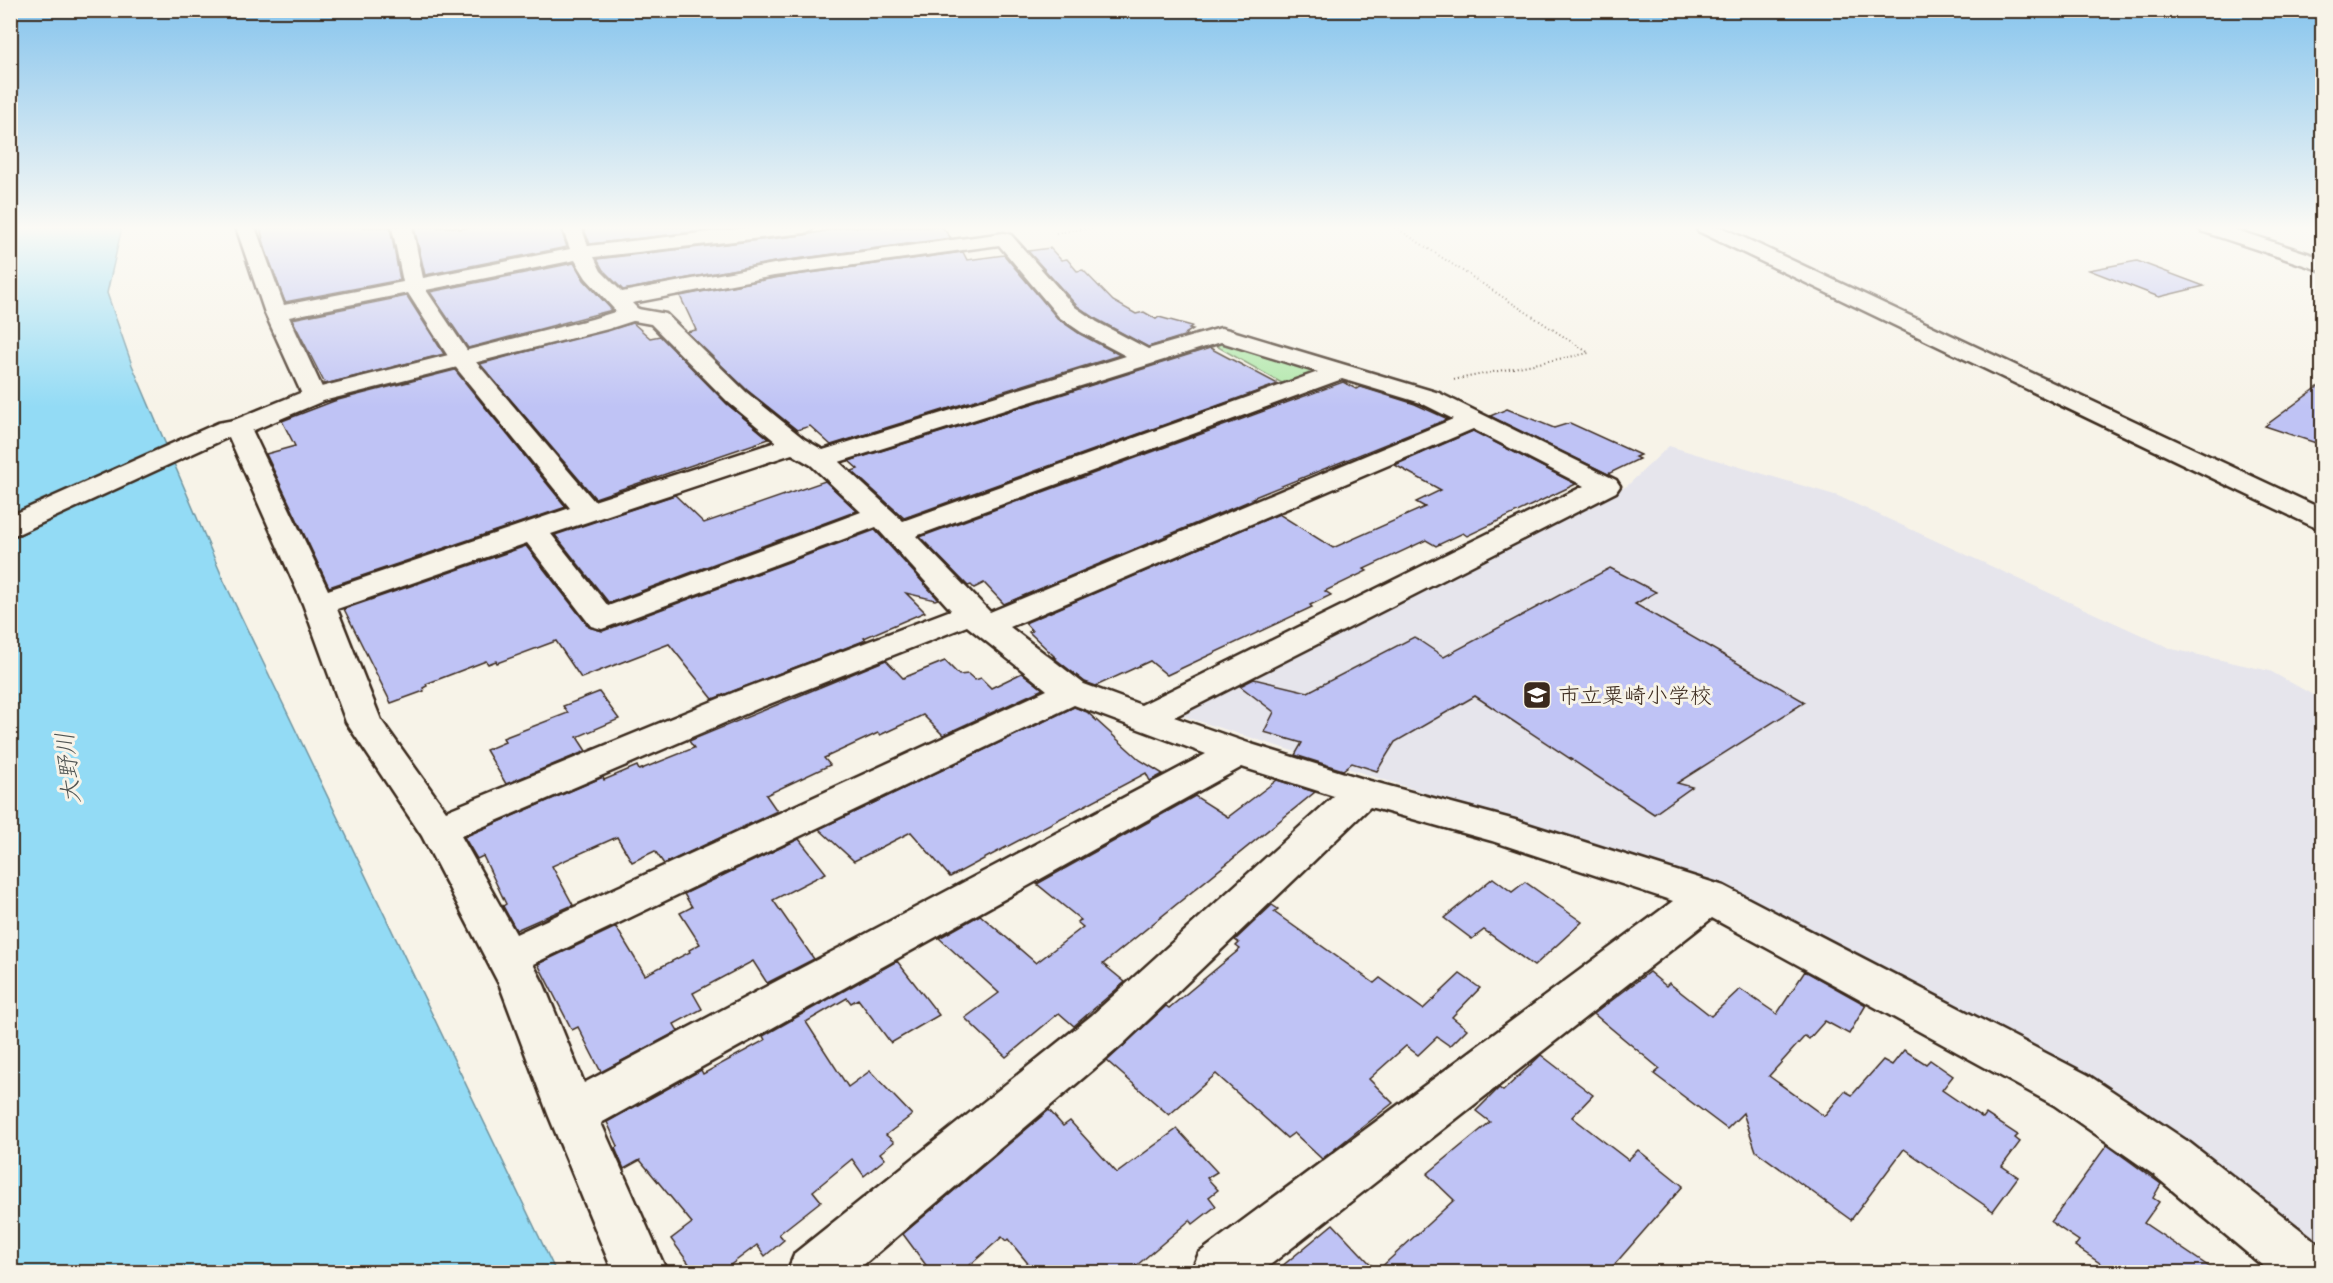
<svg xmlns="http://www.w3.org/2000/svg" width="2333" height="1283" viewBox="0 0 2333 1283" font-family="Sriracha,'Klee One',sans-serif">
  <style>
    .built { fill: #e6e5ec }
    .green { fill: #b0e7aa; stroke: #768864; stroke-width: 1.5 }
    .water { fill: #93dbf5; stroke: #70949f; stroke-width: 1.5 }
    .building { fill: #bfc3f5; stroke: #3b2a1e; stroke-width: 1.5 }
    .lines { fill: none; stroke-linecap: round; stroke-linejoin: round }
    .minor-casing { stroke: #3b2a1e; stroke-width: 5 }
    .tertiary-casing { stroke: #3b2a1e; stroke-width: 5 }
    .path { stroke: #3b2a1e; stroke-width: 2; stroke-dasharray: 1 3; stroke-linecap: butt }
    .minor { fill: #f7f3e8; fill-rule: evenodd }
    .tertiary { fill: #f7f3e8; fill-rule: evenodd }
    .labels { text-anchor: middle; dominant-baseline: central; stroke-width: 6; stroke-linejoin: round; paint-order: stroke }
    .poi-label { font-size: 22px; fill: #3b2a1e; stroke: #f7f3e8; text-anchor: start }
    .water-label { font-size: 24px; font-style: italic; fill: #515654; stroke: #f7f3e8 }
  </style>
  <rect width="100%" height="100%" fill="#f7f3e8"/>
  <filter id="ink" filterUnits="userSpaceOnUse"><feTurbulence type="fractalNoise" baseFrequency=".0167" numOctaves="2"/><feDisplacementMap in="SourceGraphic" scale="12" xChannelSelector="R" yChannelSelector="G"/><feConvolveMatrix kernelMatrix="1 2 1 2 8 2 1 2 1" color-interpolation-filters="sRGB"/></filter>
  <g filter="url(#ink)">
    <polygon class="built" points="1669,446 1838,496 2172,649 2270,671 2322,700 2322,1267 2134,1102 1743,897 1700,880 1170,712 1627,486"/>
    <polygon class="green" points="1227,341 1315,368 1318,374 1287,386 1211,343"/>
    <polygon class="water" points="10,227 122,227 107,293 132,365 224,581 556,1272 11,1272"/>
    <g class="building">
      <polygon points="260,227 390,227 400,280 285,302 266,251"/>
      <polygon points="414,227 458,227 459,229 472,227 560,227 567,247 425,275"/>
      <polygon points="583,227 711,227 711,230 590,244"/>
      <polygon points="846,227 942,227 951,238 774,262 623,290 603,270 597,259 804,235"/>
      <polygon points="1050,248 1061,260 1067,259 1077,271 1083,270 1113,301 1136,314 1144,312 1156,319 1159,317 1192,326 1189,328 1193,329 1185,334 1187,335 1148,347 1098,320 1076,305 1028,251"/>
      <polygon points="963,252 967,260 1004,255 1058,319 1080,334 1120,355 831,445 810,426 797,430 747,390 687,332 696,330 680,296 774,278"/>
      <polygon points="2137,261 2204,286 2159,297 2089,270"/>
      <polygon points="574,263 584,280 612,310 468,348 430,292"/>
      <polygon points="407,296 444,354 325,384 292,319"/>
      <polygon points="633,323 650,338 660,336 727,404 769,439 595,498 480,364"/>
      <polygon points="1210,348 1278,384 904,518 852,471 858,469 849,461"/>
      <polygon points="455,370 566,507 329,587 266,454 295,446 282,421 334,401"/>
      <polygon points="1343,382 1356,389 1361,387 1415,404 1448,419 1252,498 1254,499 1004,604 984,583 974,588 971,585 968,586 920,537"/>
      <polygon points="2322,384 2322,445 2265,426"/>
      <polygon points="1507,409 1554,428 1570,423 1640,455 1635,457 1639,459 1608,474 1490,416"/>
      <polygon points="1473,431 1576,484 1467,536 1463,533 1436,546 1426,540 1364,569 1367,571 1325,591 1331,595 1310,605 1312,607 1167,675 1150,661 1096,686 1085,682 1053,657 1055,657 1029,632 1032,631 1025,623 1279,514 1333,548 1425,507 1416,502 1441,490 1395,465"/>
      <polygon points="825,481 857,511 609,603 555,535 675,495 704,523"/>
      <polygon points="875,530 938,599 935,600 906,593 925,612 864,638 866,640 713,699 669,644 581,678 556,641 497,663 496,661 488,664 486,661 426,684 427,686 423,688 424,691 391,703 344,609 526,546 589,627 603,631"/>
      <polygon points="1610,568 1656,592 1635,604 1805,702 1677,783 1692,787 1654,814 1475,696 1395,742 1377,771 1352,763 1343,770 1295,755 1302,743 1264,732 1274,712 1240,686 1254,679 1308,692 1414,637 1444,657"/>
      <polygon points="886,660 903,678 945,661 959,675 968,674 975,680 981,678 991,688 1022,673 1043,689 943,735 923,715 880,735 878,733 824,758 830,765 766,795 777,811 664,864 655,851 632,862 617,837 552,866 573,905 516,930 503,906 506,904 483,856 477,859 464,837 603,777 604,780 637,766 639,770 694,748 689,741"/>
      <polygon points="599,692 619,719 577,737 586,751 506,784 486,750 505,742 503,738 568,713 563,706"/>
      <polygon points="1074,707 1087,712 1140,760 1163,774 1150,781 1146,773 950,877 911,832 854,861 819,829"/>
      <polygon points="1277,780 1315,792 1103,964 1125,982 1074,1026 1059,1013 1006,1057 965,1018 999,993 939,938 980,915 1036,963 1083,927 1077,922 1081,920 1037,884 1195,796 1228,817"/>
      <polygon points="799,839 826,873 773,900 814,959 767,983 753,961 693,993 702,1009 674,1024 678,1031 601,1072 578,1027 572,1030 538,964 616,927 645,975 690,952 689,950 700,944 680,913 692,907 684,894"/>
      <polygon points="1493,878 1512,892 1525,882 1582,922 1534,966 1484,930 1472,939 1444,918"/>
      <polygon points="1272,905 1278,909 1274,912 1374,983 1380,978 1423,1009 1460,974 1480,988 1452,1017 1467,1029 1450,1046 1437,1037 1418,1055 1406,1046 1369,1079 1393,1103 1322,1159 1294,1133 1287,1138 1216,1074 1169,1115 1107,1061 1166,1006 1169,1008 1240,949 1236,946 1239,943 1235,940"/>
      <polygon points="897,961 939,1015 891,1043 858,999 851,1003 847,998 806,1022 848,1087 870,1071 912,1115 886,1135 894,1142 880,1153 885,1159 864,1176 852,1159 813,1191 821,1201 779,1234 784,1240 765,1256 757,1245 721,1272 695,1272 671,1239 692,1223 640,1160 624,1169 615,1148 618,1146 607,1122 701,1070 703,1074 765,1040 763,1036"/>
      <polygon points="1805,971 1866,1005 1849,1034 1825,1021 1809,1039 1805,1036 1769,1076 1824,1116 1845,1091 1852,1095 1883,1060 1892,1065 1904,1050 1926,1064 1930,1060 1953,1076 1942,1090 1983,1118 1986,1114 2018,1135 2015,1138 2020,1142 2002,1166 2018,1177 1993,1211 1904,1149 1851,1220 1756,1151 1743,1113 1727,1129 1654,1074 1660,1069 1594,1014 1649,972 1666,986 1669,983 1711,1016 1740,989 1777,1014"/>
      <polygon points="1541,1055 1593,1095 1572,1117 1628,1160 1638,1150 1683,1186 1608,1272 1275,1272 1333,1224 1377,1271 1454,1200 1427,1174 1490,1122 1476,1111 1499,1088 1503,1091"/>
      <polygon points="1049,1110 1063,1126 1070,1121 1117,1173 1177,1129 1217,1172 1207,1178 1218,1190 1209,1197 1216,1206 1193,1224 1190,1220 1129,1272 1035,1272 1008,1239 1006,1241 1002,1237 962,1272 931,1272 903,1234"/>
      <polygon points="2107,1145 2161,1184 2153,1198 2159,1202 2144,1223 2217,1272 2113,1272 2075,1246 2079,1241 2051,1222"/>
    </g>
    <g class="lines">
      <g class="minor-casing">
        <g id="minor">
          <path d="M 236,227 L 255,227 L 284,305 L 403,282 L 392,227 L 412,227 L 423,278 L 570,249 L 562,227 L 581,227 L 588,246 L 754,227 L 813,227 L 811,231 L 804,233 L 594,257 L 601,271 L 622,292 L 774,264 L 1004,233 L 1011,235 L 1075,307 L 1097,322 L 1148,349 L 1221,328 L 1229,330 L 1439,393 L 1616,480 L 1620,486 L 1616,492 L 1174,717 L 1251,744 L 1370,781 L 1515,820 L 1724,886 L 2088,1075 L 2190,1143 L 2315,1241 L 2322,1249 L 2322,1272 L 2270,1272 L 2154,1175 L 2054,1105 L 1712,918 L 1261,1272 L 1191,1272 L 1199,1253 L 1673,901 L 1492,841 L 1370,807 L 1123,1044 L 855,1272 L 787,1272 L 795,1253 L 1091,1016 L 1334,796 L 1242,767 L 601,1123 L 667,1272 L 613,1272 L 548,1114 L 500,986 L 422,836 L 346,722 L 303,604 L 225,428 L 229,423 L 238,420 L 247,423 L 251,428 L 328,590 L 570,508 L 453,364 L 408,293 L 289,317 L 326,396 L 323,401 L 314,403 L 305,401 L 265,313 ZM 999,245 L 1059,317 L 1081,332 L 1126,356 L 823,450 L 804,439 L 746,392 L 666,314 L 638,309 L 632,303 L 774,276 ZM 575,260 L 586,278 L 623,319 L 651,324 L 728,402 L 776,442 L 594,501 L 470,355 L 426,290 ZM 1221,342 L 1318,372 L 903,521 L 839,462 ZM 1342,379 L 1421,403 L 1453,419 L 990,612 L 916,536 ZM 1473,429 L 1584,486 L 1141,705 L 1084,684 L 1010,627 ZM 792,454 L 811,465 L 861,512 L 608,606 L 551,534 ZM 876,527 L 951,610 L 735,692 L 446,811 L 381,720 L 337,609 L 527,543 L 591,626 L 602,629 ZM 967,626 L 1047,690 L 516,934 L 461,836 L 759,708 ZM 1074,705 L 1206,754 L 584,1083 L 544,985 L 533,964 Z"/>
          <polygon points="1696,227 1721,227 2322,509 2322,529 2312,526 1698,231"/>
          <polygon points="2199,227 2227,227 2322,258 2322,271 2201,231"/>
        </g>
      </g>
      <g class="tertiary-casing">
        <polygon id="tertiary" points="631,307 639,309 642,314 639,319 608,329 323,401 247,433 231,436 20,533 10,536 10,516 218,423 234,420 305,391 592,319"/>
      </g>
      <g class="path">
        <polyline points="1395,227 1589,353 1453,380"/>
        <polyline points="1056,233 1096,227"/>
      </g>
      <use href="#minor" class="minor"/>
      <use href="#tertiary" class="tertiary"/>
    </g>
  </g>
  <linearGradient id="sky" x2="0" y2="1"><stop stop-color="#86c4ed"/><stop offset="0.56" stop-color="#fbfaf5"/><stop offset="1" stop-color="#fbfaf5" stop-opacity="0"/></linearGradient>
  <rect width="2333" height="407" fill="url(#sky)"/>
  <defs>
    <g id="school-square" transform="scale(1.5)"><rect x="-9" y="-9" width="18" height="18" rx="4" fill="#3b2a1e" stroke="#f7f3e8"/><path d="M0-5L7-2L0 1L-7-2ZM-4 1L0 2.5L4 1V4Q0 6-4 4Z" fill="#fff"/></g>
  </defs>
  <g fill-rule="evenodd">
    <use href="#school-square" x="1537" y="695"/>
  </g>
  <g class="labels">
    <g class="poi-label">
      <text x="1558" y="695">市立粟崎小学校</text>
    </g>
    <g class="water-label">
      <text transform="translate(68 768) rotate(-96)">大野川</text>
    </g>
  </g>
  <rect width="2333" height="1283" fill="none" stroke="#f7f3e8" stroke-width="36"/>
  <rect x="18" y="18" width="2297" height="1247" fill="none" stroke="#3b2a1e" stroke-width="2" filter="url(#ink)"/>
</svg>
